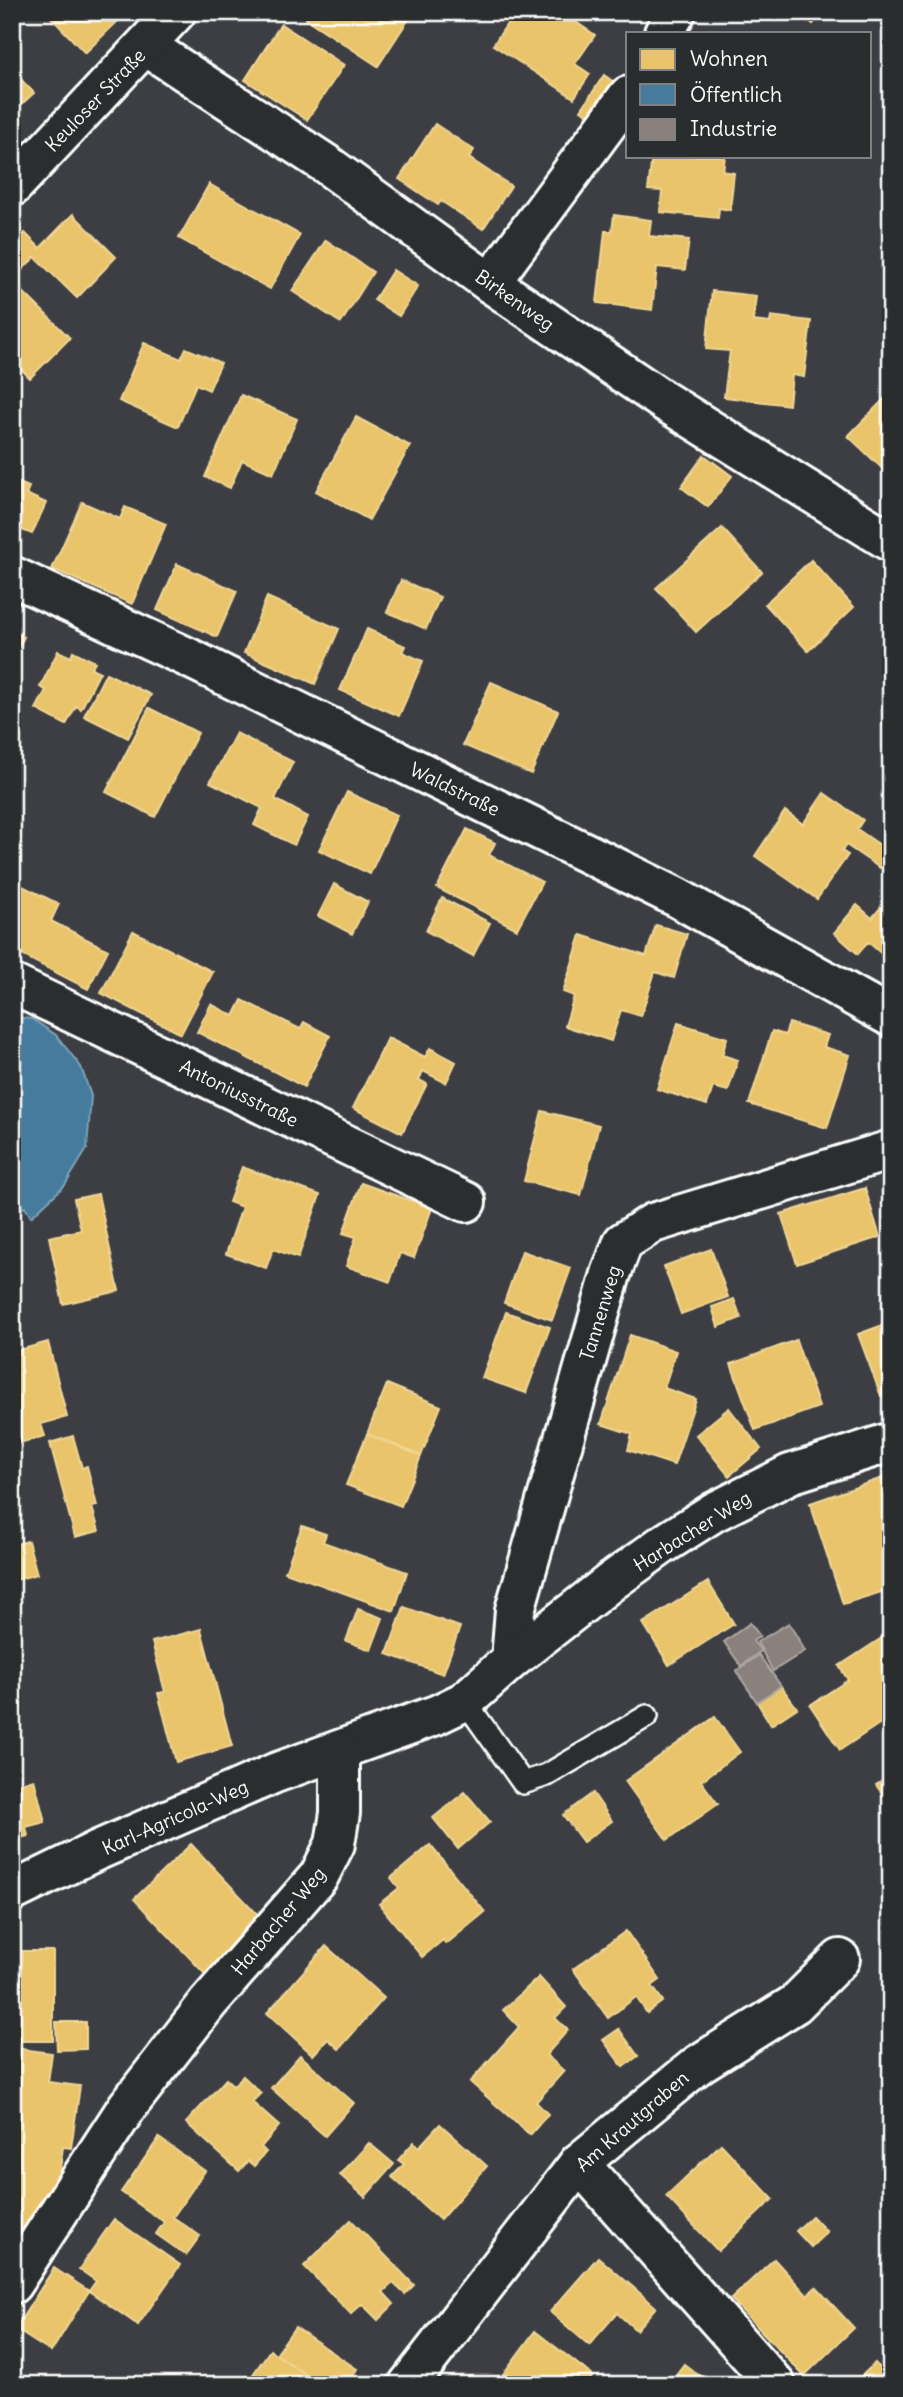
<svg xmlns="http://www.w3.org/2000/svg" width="903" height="2397" viewBox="0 0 903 2397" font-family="Delius,sans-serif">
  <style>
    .homes { fill: #e9c46a; stroke: #f0d697; stroke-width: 2 }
    .public { fill: #457b9d; stroke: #7da3ba; stroke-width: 2 }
    .industry { fill: #8a817c; stroke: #ada7a3; stroke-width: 2 }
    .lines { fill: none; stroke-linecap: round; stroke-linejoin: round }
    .lane-casing { stroke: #fff; stroke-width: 26 }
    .street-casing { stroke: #fff; stroke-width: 44 }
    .secondary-casing { stroke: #fff; stroke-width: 44 }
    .lane { stroke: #2a2d2e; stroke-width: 21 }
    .street { stroke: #2a2d2e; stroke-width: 38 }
    .secondary { stroke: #2a2d2e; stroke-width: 38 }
    .labels { text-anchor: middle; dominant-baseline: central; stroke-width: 7; stroke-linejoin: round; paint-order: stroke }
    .street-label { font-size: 19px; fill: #fff; stroke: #2a2d2e }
  </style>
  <rect width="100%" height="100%" fill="#3d3e43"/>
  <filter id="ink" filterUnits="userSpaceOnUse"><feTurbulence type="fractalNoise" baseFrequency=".0143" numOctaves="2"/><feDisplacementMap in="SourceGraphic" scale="14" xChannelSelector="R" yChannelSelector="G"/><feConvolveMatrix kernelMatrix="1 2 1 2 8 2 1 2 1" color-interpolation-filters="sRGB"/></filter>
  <g filter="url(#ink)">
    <g class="homes">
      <polygon points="46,12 111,12 119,20 85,53"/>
      <polygon points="311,12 409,12 412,14 378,66 306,19"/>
      <polygon points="515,12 561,12 595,35 575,64 590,74 574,98 493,45"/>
      <polygon points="798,12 822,12 813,24"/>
      <polygon points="281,24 344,65 307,120 245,80"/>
      <polygon points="12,70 34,93 12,113"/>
      <polygon points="604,75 621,87 599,122 581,110"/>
      <polygon points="435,124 474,150 469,158 511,186 483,229 441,201 438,205 399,179"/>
      <polygon points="652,156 725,156 723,171 734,173 730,210 719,208 718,218 660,212 662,191 648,190"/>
      <polygon points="209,184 300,235 270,289 179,238"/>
      <polygon points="73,214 116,257 77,298 35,257 18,274 12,269 12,246 25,233 40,248"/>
      <polygon points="614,215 651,220 649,236 689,240 685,270 657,267 652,310 597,303 605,231 612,231"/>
      <polygon points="326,240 373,272 341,323 292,291"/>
      <polygon points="393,270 418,286 399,316 374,300"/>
      <polygon points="12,281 70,338 30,378 12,360"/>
      <polygon points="712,291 756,296 753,321 770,323 771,316 811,321 804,377 792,375 789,405 724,397 730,351 706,349"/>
      <polygon points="144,343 181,359 186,348 221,363 209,390 196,384 178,427 119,401"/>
      <polygon points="891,392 891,477 848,436"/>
      <polygon points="241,395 297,419 273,474 242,460 230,488 205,477"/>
      <polygon points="356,417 410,446 369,520 316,491"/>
      <polygon points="704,455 732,476 708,507 681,487"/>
      <polygon points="12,480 29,487 26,494 46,503 32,534 12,526"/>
      <polygon points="82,502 120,519 125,507 166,524 132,604 52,569"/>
      <polygon points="722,528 762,572 696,632 656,588"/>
      <polygon points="811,560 854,607 808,651 765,604"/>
      <polygon points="177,564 237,591 217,637 157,610"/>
      <polygon points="401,580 440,597 426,629 387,612"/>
      <polygon points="267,597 339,629 315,684 244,653"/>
      <polygon points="367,629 405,646 402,652 423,661 399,716 340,690"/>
      <polygon points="12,631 24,637 12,660"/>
      <polygon points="58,651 71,657 73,651 95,662 91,668 100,672 81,709 76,706 66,725 36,709 46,690 40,687"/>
      <polygon points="106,673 151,695 128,738 84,716"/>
      <polygon points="491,682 558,711 531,774 463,745"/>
      <polygon points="891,689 891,726 883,725"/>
      <polygon points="149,708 198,733 155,817 106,792"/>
      <polygon points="236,733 293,762 275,799 308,817 294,845 254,825 262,808 210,782"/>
      <polygon points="347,792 397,815 370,874 319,850"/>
      <polygon points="824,793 863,820 857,829 890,852 880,868 846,845 842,851 848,855 817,899 755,856 785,811 803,824"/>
      <polygon points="467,829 495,843 489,855 542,882 517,929 437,888"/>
      <polygon points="12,881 59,904 51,921 108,950 88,989 12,950"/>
      <polygon points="334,884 368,902 352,934 318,916"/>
      <polygon points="891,895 891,962 868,942 858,954 834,933 857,905 872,918"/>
      <polygon points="442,898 490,923 473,956 426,931"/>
      <polygon points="656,925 687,934 674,978 655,972 641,1016 621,1010 611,1041 565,1026 574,996 563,992 581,935 646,956"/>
      <polygon points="133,931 213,972 181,1034 101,993"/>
      <polygon points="242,1000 300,1029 304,1022 330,1036 304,1087 197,1032 211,1004 234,1016"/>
      <polygon points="678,1023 727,1038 722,1055 738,1060 728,1091 713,1087 707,1105 657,1089"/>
      <polygon points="789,1023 828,1035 824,1047 850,1055 827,1128 749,1104 772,1031 785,1035"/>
      <polygon points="388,1038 425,1057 430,1048 456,1062 446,1083 423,1071 419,1080 427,1084 402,1133 353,1108"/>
      <polygon points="542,1111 599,1125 581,1195 524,1181"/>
      <polygon points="242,1167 320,1195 298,1258 273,1249 266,1268 226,1254 242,1207 229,1202"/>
      <polygon points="361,1183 432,1208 414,1258 400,1253 390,1282 346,1266 356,1237 343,1233"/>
      <polygon points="865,1188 880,1237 797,1264 781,1214"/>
      <polygon points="98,1194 119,1291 63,1304 49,1237 81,1230 74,1199"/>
      <polygon points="711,1249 728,1297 681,1314 664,1266"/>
      <polygon points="522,1251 571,1268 552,1320 504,1303"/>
      <polygon points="734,1299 741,1318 718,1327 712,1307"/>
      <polygon points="506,1312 550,1327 526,1393 482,1378"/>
      <polygon points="891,1322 891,1392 881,1396 858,1334"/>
      <polygon points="630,1335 676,1351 664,1388 696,1399 674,1465 628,1450 632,1434 601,1424"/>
      <polygon points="796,1340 819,1407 755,1430 731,1364"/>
      <polygon points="48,1342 67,1417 41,1424 45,1436 12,1445 12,1352"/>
      <polygon points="387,1384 441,1406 421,1456 367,1434"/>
      <polygon points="729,1408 761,1449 729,1476 696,1435"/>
      <polygon points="367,1434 421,1456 401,1506 346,1485"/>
      <polygon points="73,1436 82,1468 87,1466 97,1506 92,1507 99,1531 75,1537 50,1443"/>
      <polygon points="891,1475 891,1589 843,1604 810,1503"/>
      <polygon points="302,1526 326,1534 323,1542 407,1572 394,1611 285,1572"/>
      <polygon points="28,1541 37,1574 12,1581 12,1545"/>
      <polygon points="708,1582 734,1624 669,1665 643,1623"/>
      <polygon points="404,1607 460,1627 443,1674 387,1654"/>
      <polygon points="358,1609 383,1618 371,1650 346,1641"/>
      <polygon points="201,1629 232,1746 176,1762 158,1693 165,1692 152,1642"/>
      <polygon points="888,1634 891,1639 891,1716 840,1750 810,1705 848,1680 839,1666"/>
      <polygon points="781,1686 797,1708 771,1725 757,1702"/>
      <polygon points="715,1717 740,1752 701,1781 718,1804 667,1840 625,1781"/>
      <polygon points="891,1775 891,1806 876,1785"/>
      <polygon points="12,1778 14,1785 34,1779 45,1822 26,1827 28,1836 12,1840"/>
      <polygon points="465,1792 490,1822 458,1849 433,1818"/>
      <polygon points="593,1793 612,1821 583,1842 563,1815"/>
      <polygon points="191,1844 262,1919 205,1974 134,1899"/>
      <polygon points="430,1845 485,1912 446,1944 443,1940 422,1957 379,1904 399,1888 391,1878"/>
      <polygon points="626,1931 660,1980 652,1986 663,2001 647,2013 636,1997 608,2018 573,1969"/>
      <polygon points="326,1946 384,1998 339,2049 328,2039 313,2055 267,2013"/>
      <rect x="12" y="1951" width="41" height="90"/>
      <polygon points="539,1977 566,2007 555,2018 568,2030 546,2055 564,2071 536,2102 548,2114 530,2135 470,2082 519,2027 503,2010"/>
      <polygon points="56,2022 86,2022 86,2049 57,2050"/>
      <polygon points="619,2029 638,2056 623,2067 603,2040"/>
      <polygon points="14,2048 52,2053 48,2082 80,2086 71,2148 63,2147 53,2219 31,2216 26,2250 12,2249"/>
      <polygon points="300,2055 354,2103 325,2136 271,2088"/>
      <polygon points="243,2076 261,2093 252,2102 279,2126 261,2147 266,2152 254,2166 248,2161 239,2171 186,2123 226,2079 234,2086"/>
      <polygon points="440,2124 487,2166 440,2220 392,2177 404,2164 398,2160 414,2142 419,2147"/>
      <polygon points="159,2138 205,2171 173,2217 200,2236 186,2255 156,2234 164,2222 121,2192"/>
      <polygon points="369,2143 394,2164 365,2197 340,2175"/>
      <polygon points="721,2144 773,2199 718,2251 666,2196"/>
      <polygon points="812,2216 827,2232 811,2247 796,2231"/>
      <polygon points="114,2219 180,2265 138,2325 89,2291 96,2281 79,2269"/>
      <polygon points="351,2220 414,2285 405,2294 393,2283 383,2292 394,2304 378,2320 362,2304 351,2314 304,2266"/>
      <polygon points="598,2257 656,2307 636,2330 617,2313 589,2345 550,2312"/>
      <polygon points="774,2259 807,2295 816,2287 854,2328 804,2376 731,2299"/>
      <polygon points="54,2268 89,2291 51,2352 15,2329"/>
      <polygon points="295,2327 357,2369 347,2385 320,2385 276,2354"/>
      <polygon points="535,2331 593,2376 586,2385 495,2385"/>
      <polygon points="270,2350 276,2354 320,2385 261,2385 251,2377"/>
      <polygon points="875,2363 891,2380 891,2385 852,2385"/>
      <polygon points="684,2364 712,2385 668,2385"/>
    </g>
    <polygon class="public" points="12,1017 32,1019 56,1035 81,1067 91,1096 87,1149 65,1185 31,1217 25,1207 12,1214"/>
    <g class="industry">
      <polygon points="750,1623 760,1636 753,1641 761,1651 741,1666 724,1642"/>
      <polygon points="789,1623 805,1651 773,1671 757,1642"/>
      <polygon points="759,1655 781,1686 757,1702 736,1671"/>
    </g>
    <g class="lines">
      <g class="lane-casing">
        <polyline id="lane" points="465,1701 523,1783 547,1775 647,1716"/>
      </g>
      <g class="street-casing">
        <g id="street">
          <polyline points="664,33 676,12"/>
          <polyline points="146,46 326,164 490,283 664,401 891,542"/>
          <polyline points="490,283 628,96"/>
          <polyline points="12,576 189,658 676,897 891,1017"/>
          <polyline points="12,984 466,1202"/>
          <polyline points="511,1660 515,1610 611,1274 623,1242 653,1223 891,1150"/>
          <polyline points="12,1892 96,1851 275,1773 436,1715 465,1701 511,1660 612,1581 662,1545 714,1512 790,1474 891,1442"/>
          <polyline points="579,2163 776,2385"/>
          <polyline points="12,2284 127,2107 208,2003 319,1876 335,1844 340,1813 340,1750"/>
          <polyline points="408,2385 579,2163 699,2064 795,2004 840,1959"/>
        </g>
      </g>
      <g class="secondary-casing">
        <polyline id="secondary" points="12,187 176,12"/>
      </g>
      <use href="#lane" class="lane"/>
      <use href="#street" class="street"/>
      <use href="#secondary" class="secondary"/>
    </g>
  </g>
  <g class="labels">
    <g class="street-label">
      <text transform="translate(95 100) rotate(-46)">Keuloser Straße</text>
      <text transform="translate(515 300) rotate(35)">Birkenweg</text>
      <text transform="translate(455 789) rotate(26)">Waldstraße</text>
      <text transform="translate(239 1093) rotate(26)">Antoniusstraße</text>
      <text transform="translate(600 1313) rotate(-73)">Tannenweg</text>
      <text transform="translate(692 1531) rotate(-32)">Harbacher Weg</text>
      <text transform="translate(175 1817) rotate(-24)">Karl-Agricola-Weg</text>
      <text transform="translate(278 1921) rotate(-50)">Harbacher Weg</text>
      <text transform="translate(632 2121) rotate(-41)">Am Krautgraben</text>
    </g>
  </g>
  <rect width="903" height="2397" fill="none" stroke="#2a2d2e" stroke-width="42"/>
  <rect x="21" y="21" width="861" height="2355" fill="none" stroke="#fff" stroke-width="2.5" filter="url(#ink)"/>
  <rect x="626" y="32" width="245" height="126" fill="#2a2d2e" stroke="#7f8182" stroke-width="2"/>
  <rect x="640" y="49" width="35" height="21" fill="#e9c46a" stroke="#7f8182" stroke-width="2"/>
  <text x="690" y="66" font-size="21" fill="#ffffff">Wohnen</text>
  <rect x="640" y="84" width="35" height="21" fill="#457b9d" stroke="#7f8182" stroke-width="2"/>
  <text x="690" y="102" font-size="21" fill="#ffffff">Öffentlich</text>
  <rect x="640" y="119" width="35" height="21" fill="#8a817c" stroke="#7f8182" stroke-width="2"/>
  <text x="690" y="136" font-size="21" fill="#ffffff">Industrie</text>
</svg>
